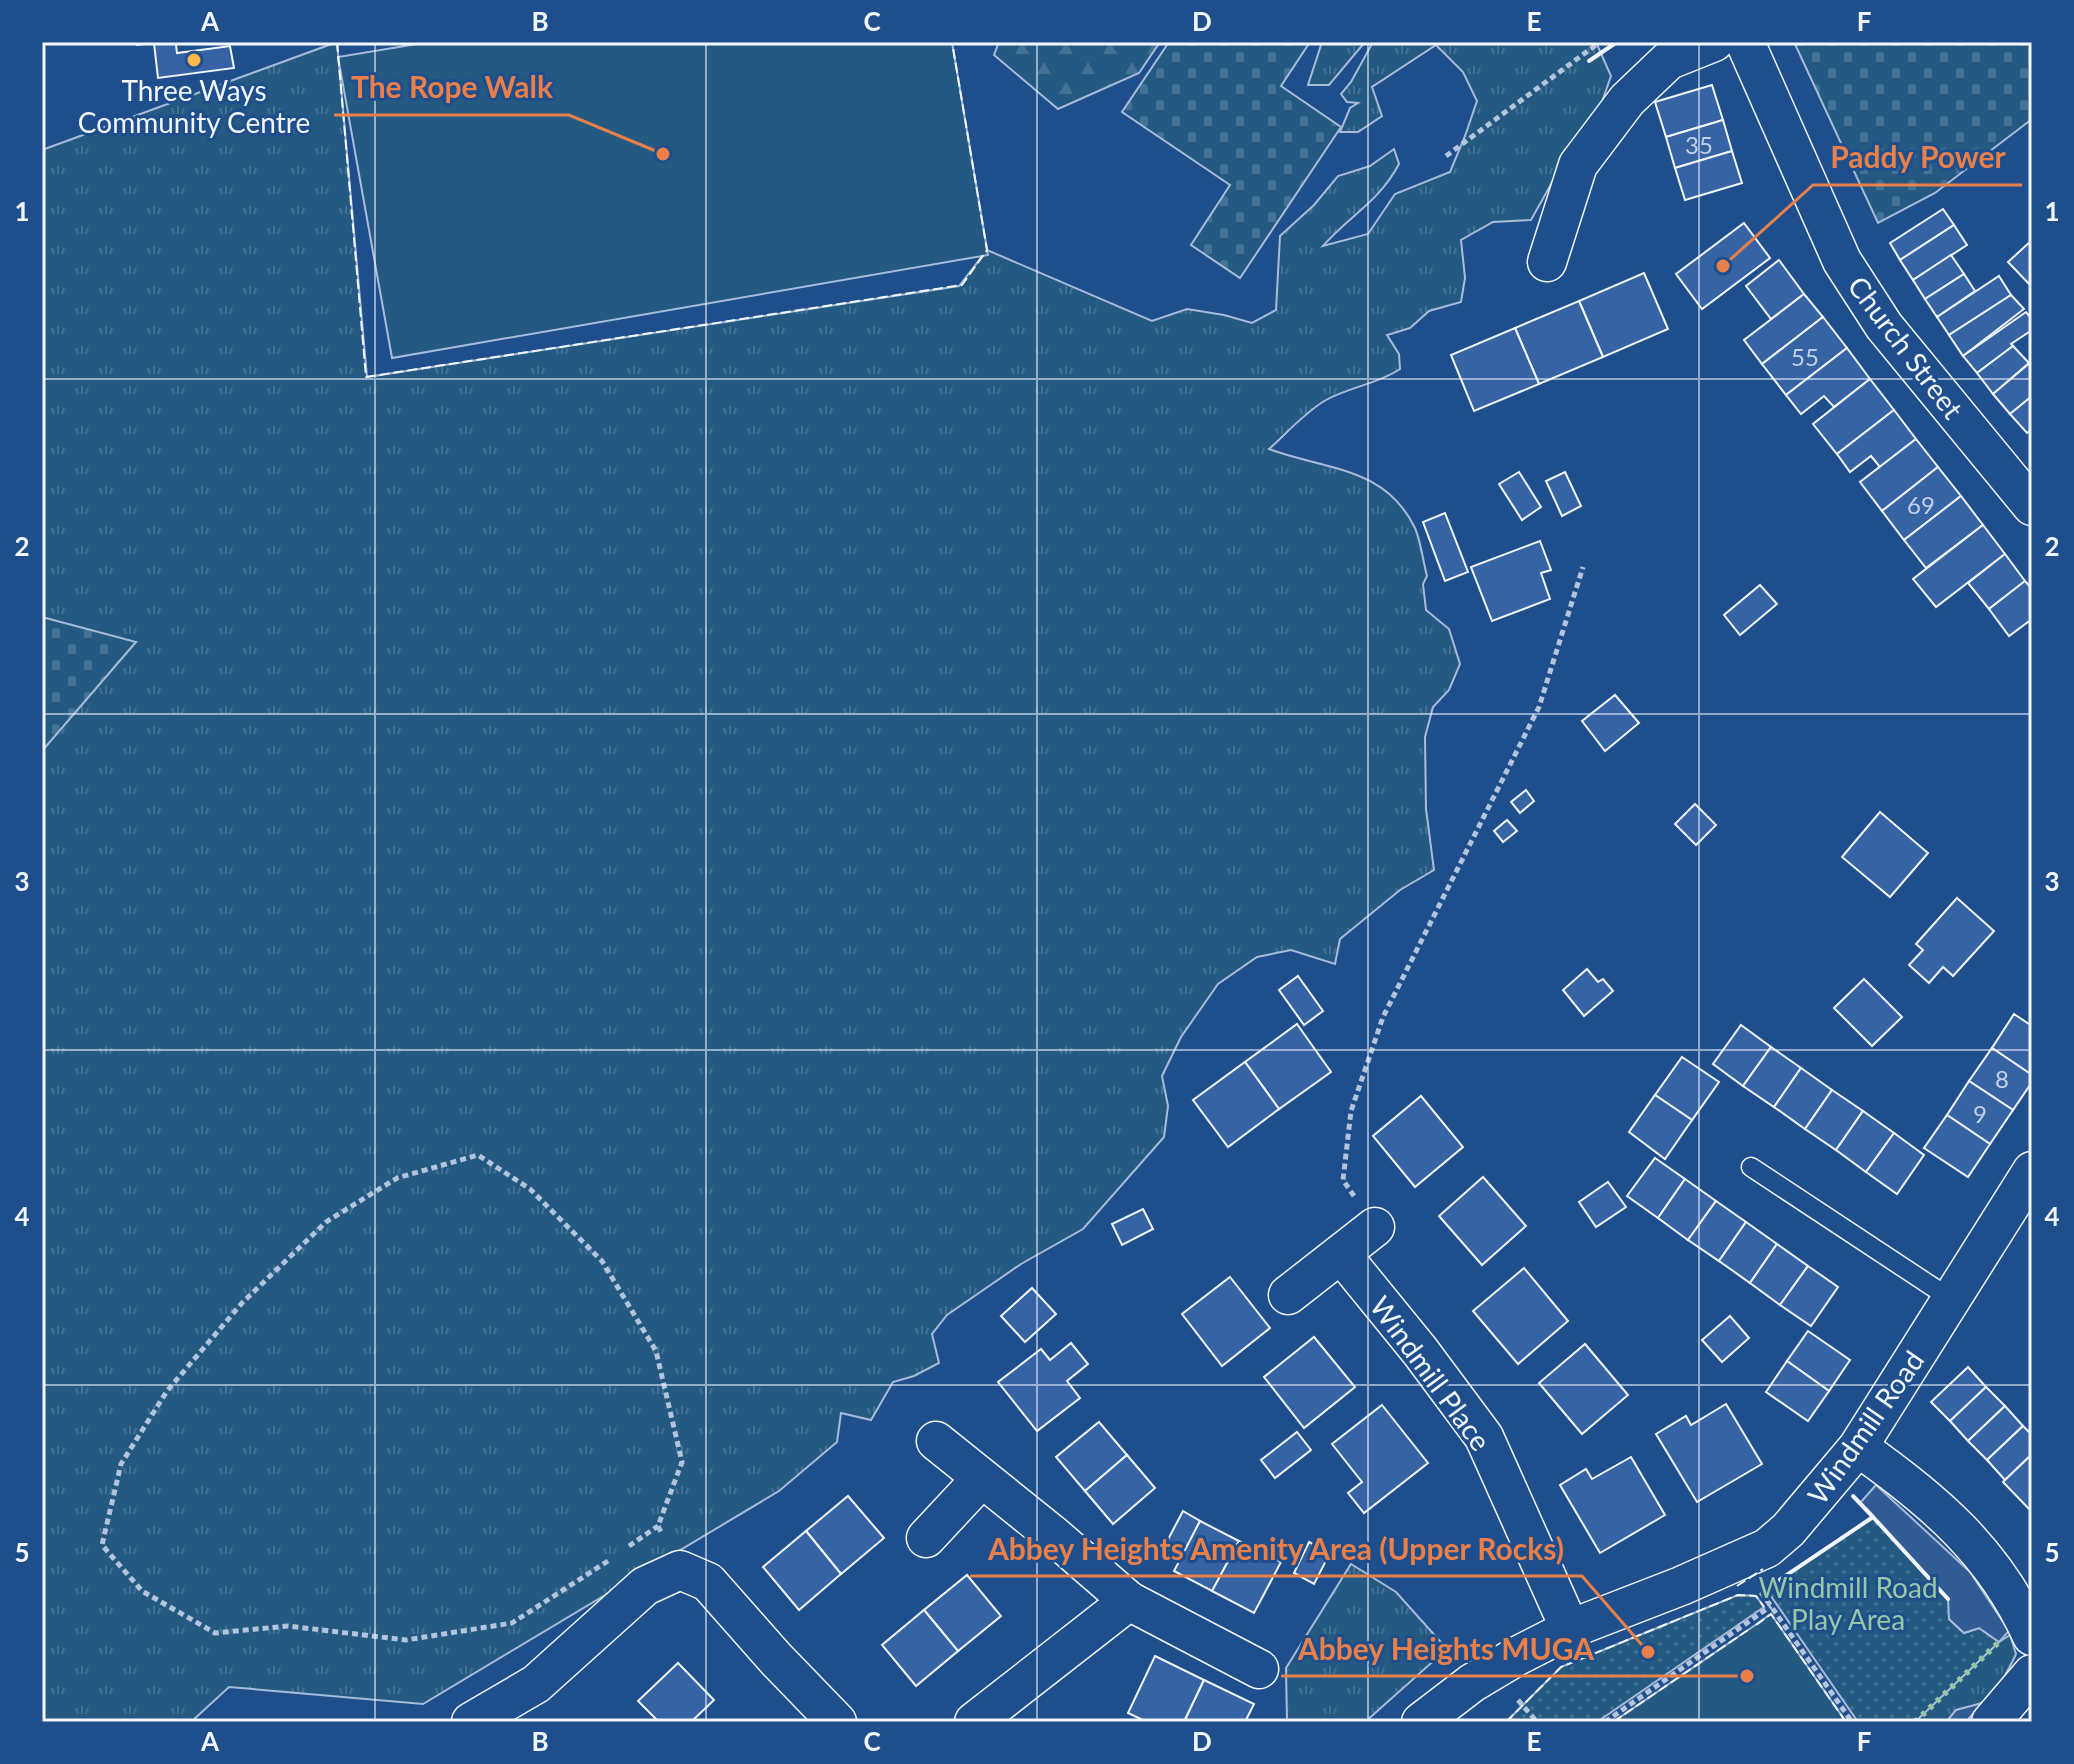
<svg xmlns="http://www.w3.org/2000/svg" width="2074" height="1764" viewBox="0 0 2074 1764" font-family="Lato,sans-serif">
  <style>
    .grass { fill: url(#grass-tufts); stroke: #a8bbd7; stroke-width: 2 }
    .forest { fill: url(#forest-firs); stroke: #a8bbd7; stroke-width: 2 }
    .cemetery { fill: url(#cemetery-stones); stroke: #a8bbd7; stroke-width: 2 }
    .park { fill: url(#park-dots); stroke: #a8bbd7; stroke-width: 2 }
    .pitch { fill: #245a82; stroke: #a8bbd7; stroke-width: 2 }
    .parking { fill: #305b95; stroke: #a8bbd7; stroke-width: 2 }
    .building { fill: #3563a3; stroke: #f2f6ff; stroke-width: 2 }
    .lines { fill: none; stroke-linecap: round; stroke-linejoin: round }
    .service-casing { stroke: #f2f6ff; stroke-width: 21 }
    .minor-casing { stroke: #f2f6ff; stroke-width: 41 }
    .path { stroke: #b3c4dc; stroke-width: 5; stroke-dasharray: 6 4; stroke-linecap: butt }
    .service { stroke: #1f4e8c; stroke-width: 18 }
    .minor { stroke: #1f4e8c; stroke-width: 38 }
    .hedge { stroke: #97c8a6; stroke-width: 6; stroke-dasharray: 4 6; stroke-linecap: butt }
    .fence { stroke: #f2f6ff; stroke-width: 2; stroke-dasharray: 10 4; stroke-linecap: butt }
    .wall { stroke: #f2f6ff; stroke-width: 4 }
    .grid { fill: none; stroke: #f2f6ff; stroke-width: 2; stroke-opacity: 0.55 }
    .poi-dot { fill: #ffb74d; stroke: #1f4e8c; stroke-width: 3 }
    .labels { text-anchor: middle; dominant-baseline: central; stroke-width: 6; stroke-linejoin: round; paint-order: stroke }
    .number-label { font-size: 24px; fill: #c3d1e8 }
    .poi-label { font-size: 28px; fill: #f2f6ff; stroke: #1f4e8c }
    .street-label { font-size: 28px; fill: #f2f6ff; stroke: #1f4e8c }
    .park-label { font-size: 28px; fill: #97c8a6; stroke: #1f4e8c }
    .leader { fill: none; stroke: #ea8049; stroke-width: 3 }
    .callout-dot { fill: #ea8049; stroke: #1f4e8c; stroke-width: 3 }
    .callout-label { font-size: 30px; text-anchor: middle; font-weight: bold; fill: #ea8049; stroke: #1f4e8c; stroke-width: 6; stroke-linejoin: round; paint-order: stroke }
    .neatline { fill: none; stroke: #f2f6ff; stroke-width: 3 }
    .grid-label { font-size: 26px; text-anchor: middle; font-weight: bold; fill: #f2f6ff }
  </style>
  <defs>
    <pattern id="grass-tufts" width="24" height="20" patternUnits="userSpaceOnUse" patternTransform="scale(2)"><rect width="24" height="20" fill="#245a82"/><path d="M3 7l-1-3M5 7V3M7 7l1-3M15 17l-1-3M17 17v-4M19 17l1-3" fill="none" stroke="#447295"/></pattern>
    <pattern id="forest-firs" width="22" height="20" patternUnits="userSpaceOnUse" patternTransform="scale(2)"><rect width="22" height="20" fill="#245a82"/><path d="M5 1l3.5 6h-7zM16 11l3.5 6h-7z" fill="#447295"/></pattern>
    <pattern id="cemetery-stones" width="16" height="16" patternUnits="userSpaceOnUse" patternTransform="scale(2)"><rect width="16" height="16" fill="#245a82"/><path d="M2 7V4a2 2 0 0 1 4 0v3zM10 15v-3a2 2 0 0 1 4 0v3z" fill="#447295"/></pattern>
    <pattern id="park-dots" width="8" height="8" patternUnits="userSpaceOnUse" patternTransform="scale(2)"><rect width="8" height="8" fill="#245a82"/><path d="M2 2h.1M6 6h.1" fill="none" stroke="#447295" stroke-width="1.8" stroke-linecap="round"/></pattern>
  </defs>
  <rect width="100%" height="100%" fill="#1f4e8c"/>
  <g class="grass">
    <path d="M 337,42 L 367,377 L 959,286 L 987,250 L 1152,321 L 1187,309 L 1224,315 L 1252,323 L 1276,310 L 1280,236 L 1314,205 L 1338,176 L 1370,166 L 1394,149 L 1399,164 C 1379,202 1349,216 1323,246 L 1368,234 L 1395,194 L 1450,172 L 1465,136 L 1477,101 L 1463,72 L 1436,45 L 1372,87 L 1382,116 L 1358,132 L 1340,132 L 1350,108 L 1358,103 L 1347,102 L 1341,94 L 1351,82 L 1373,42 L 1596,42 L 1611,76 L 1598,113 L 1555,177 L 1531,220 L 1493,222 L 1461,240 L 1465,278 L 1461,302 L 1429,311 L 1410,328 L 1387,335 L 1399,354 L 1400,369 C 1378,384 1349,387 1326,400 C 1305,412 1286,434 1269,449 C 1325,470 1385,466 1415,528 C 1421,542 1423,561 1427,576 L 1423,584 L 1426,610 L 1449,629 L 1460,664 L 1449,690 L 1433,707 L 1425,737 L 1426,809 L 1434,870 L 1400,890 L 1340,939 L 1335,964 L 1291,950 L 1257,957 L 1218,984 L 1181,1037 L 1162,1076 L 1168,1106 L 1164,1137 L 1083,1229 L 1021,1264 L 947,1315 L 932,1334 L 939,1363 L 914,1376 L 893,1382 L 871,1420 L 841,1413 L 837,1442 L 779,1491 L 423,1704 L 229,1687 L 191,1722 L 42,1722 L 42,150 Z"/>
    <polygon points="1322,42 1365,42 1329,85 1308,85"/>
    <polygon points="1351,1564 1396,1592 1447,1649 1365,1722 1287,1722 1286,1668"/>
    <path d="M 1950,1597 L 1979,1628 L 1999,1642 L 2010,1635 L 2016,1654 C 2008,1671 1999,1689 1984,1701 C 1969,1712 1963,1702 1946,1722 L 1872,1722 Z"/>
  </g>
  <polygon class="forest" points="999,42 1160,42 1139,73 1058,109 994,55"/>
  <g class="cemetery">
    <polygon points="1169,42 1310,42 1281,86 1341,127 1240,278 1191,245 1230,185 1122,112"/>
    <polygon points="1794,42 2032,42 2032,119 1935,193 1878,223"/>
    <polygon points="42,617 136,642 42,751"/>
  </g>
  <g class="park">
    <polygon points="1873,1517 1947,1599 1950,1597 1949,1619 1964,1633 1979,1628 1999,1642 1915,1722 1858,1722 1766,1589"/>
    <polygon points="1738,1595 1756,1596 1764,1607 1597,1722 1506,1722 1561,1667"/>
  </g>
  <g class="pitch">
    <polygon points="429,42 952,42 988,255 392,358 338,57"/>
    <polygon points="1771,1614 1846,1722 1613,1722 1751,1628"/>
  </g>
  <g class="parking">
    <polygon points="1876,1485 1970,1572 2009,1631 1999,1642 1979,1628 1964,1633 1949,1619 1948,1599 1860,1503"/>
    <polygon points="1982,1703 1966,1722 1946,1722 1956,1710"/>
  </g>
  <g class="building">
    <polygon points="136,42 187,42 176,44 177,53 230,46 234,68 158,78 154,43 137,45"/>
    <polygon points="1712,85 1723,120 1666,137 1655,102"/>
    <polygon points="1723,120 1732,151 1675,168 1666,137"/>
    <polygon points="1732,151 1742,183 1685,200 1675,168"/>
    <polygon points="1943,209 1954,225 1900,260 1890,243"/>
    <polygon points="1744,223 1770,258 1702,309 1676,274"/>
    <polygon points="1954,225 1967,245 1913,280 1900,260"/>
    <polygon points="2032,240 2032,287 2008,262"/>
    <polygon points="1951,255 1964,274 1925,299 1913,280"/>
    <polygon points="1779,260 1804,294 1771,319 1746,286"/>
    <polygon points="1644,273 1668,329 1603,357 1579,301"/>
    <polygon points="1964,274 1975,291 1937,317 1925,299"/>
    <polygon points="1999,276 2011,295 1949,335 1937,317"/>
    <polygon points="1804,294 1823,317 1762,364 1744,340"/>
    <polygon points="2011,295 2024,309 1963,356 1949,335"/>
    <polygon points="1579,301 1603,357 1539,384 1515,328"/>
    <polygon points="2026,312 2032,320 2032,330 2011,344 2013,346 1977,373 1963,356"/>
    <polygon points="1823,317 1847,348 1786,395 1762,364"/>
    <polygon points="1515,328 1539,384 1474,411 1451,355"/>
    <polygon points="2013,346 2029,363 1993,394 1977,373"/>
    <polygon points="1847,348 1870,379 1834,407 1824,396 1801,414 1786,395"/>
    <polygon points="2032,361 2032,396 2010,414 1993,394"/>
    <polygon points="1870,379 1894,410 1837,454 1813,424"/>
    <polygon points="2032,396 2032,429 2027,433 2010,414"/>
    <polygon points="1894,410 1916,439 1880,467 1871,456 1850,472 1837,454"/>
    <polygon points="1916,439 1938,467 1882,511 1860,482"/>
    <polygon points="1938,467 1961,496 1904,540 1882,511"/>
    <polygon points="1519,472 1541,507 1522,520 1499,484"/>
    <polygon points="1565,472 1581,506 1562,516 1546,481"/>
    <polygon points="1961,496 1983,525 1926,568 1904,540"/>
    <polygon points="1445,513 1468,572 1445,581 1423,522"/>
    <polygon points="1983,525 2005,554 1936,607 1913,579"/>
    <polygon points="1540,541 1551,570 1541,573 1550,599 1492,621 1471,567"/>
    <polygon points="2005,554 2025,581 1989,609 1968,583"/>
    <polygon points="2025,581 2032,589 2032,619 2009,636 1989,609"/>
    <polygon points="1760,585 1777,604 1740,635 1724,615"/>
    <polygon points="1615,695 1639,723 1605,751 1582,721"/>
    <polygon points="1526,790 1534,801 1520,813 1511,802"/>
    <polygon points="1695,804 1716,825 1696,845 1675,824"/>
    <polygon points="1880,812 1928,853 1890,897 1842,857"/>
    <polygon points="1507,820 1517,831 1503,842 1494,831"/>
    <polygon points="1957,898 1994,931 1953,976 1943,967 1929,983 1909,965 1923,950 1916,944"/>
    <polygon points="1587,969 1598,982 1603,979 1613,991 1584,1016 1563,990"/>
    <polygon points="1298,976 1323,1011 1304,1025 1279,990"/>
    <polygon points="1864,979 1902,1017 1872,1046 1834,1008"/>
    <polygon points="2014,1014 2032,1026 2032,1075 1992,1048"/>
    <polygon points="1297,1024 1331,1072 1279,1109 1245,1062"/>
    <polygon points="1741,1025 1771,1047 1743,1086 1713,1064"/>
    <polygon points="1771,1047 1801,1068 1774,1107 1743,1086"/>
    <polygon points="1992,1048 2032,1075 2032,1082 2013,1110 1969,1081"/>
    <polygon points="1682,1057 1719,1082 1692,1120 1655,1095"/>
    <polygon points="1245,1062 1279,1109 1228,1147 1193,1100"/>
    <polygon points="1801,1068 1832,1090 1805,1129 1774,1107"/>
    <polygon points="1969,1081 2013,1110 1990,1144 1947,1115"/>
    <polygon points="1832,1090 1863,1111 1836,1150 1805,1129"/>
    <polygon points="1655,1095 1692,1120 1665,1159 1629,1132"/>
    <polygon points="1421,1096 1463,1147 1415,1187 1373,1136"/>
    <polygon points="1863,1111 1894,1133 1866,1172 1836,1150"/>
    <polygon points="1947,1115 1990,1144 1968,1177 1924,1148"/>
    <polygon points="1894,1133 1924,1155 1897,1194 1866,1172"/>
    <polygon points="1655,1158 1685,1179 1658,1218 1627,1196"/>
    <polygon points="1483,1177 1526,1226 1482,1265 1439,1216"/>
    <polygon points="1685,1179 1716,1201 1688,1240 1658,1218"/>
    <polygon points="1608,1182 1626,1207 1596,1227 1579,1202"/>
    <polygon points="1716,1201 1746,1222 1719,1261 1688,1240"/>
    <polygon points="1143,1209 1153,1229 1122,1245 1112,1224"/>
    <polygon points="1746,1222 1777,1244 1750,1283 1719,1261"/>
    <polygon points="1777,1244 1808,1266 1780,1305 1750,1283"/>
    <polygon points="1808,1266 1838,1287 1811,1326 1780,1305"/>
    <polygon points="1524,1268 1568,1321 1518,1364 1473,1311"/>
    <polygon points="1230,1277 1270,1328 1222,1366 1182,1314"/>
    <polygon points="1032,1288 1056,1314 1025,1342 1001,1316"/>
    <polygon points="1730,1316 1749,1338 1722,1362 1702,1340"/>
    <polygon points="1808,1331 1850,1360 1829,1391 1787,1361"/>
    <polygon points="1314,1337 1355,1387 1304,1428 1264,1377"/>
    <polygon points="1071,1343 1088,1364 1067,1381 1080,1398 1037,1431 998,1382 1041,1349 1050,1360"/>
    <polygon points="1585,1344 1628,1395 1582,1434 1539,1383"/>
    <polygon points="1787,1361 1829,1391 1808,1421 1766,1392"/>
    <polygon points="1968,1367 1986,1387 1950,1421 1931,1402"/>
    <polygon points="1986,1387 2005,1406 1968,1441 1950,1421"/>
    <polygon points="1726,1404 1762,1464 1697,1502 1656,1434 1686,1416 1691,1425"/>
    <polygon points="1382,1405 1428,1463 1364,1513 1348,1493 1362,1482 1332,1444"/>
    <polygon points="2005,1406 2023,1426 1987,1460 1968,1441"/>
    <polygon points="1099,1422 1127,1455 1085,1491 1056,1457"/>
    <polygon points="2023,1426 2032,1435 2032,1454 2005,1480 1987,1460"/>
    <polygon points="1297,1432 1311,1450 1275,1478 1261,1460"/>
    <polygon points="2032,1454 2032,1507 2029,1509 2003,1482"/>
    <polygon points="1127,1455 1155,1488 1113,1524 1085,1491"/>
    <polygon points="1631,1457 1665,1515 1600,1553 1560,1485 1586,1469 1592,1479"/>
    <polygon points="848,1496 884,1538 841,1574 806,1531"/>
    <polygon points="1183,1511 1200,1521 1183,1556 1164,1547"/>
    <polygon points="1200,1521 1239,1541 1212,1591 1174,1571"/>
    <polygon points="806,1531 841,1574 799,1610 763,1567"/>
    <polygon points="1239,1541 1281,1562 1254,1613 1212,1591"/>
    <polygon points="1309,1542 1330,1553 1314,1584 1294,1573"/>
    <polygon points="967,1575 1001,1616 958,1651 924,1610"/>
    <polygon points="924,1610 958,1651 916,1686 882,1645"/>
    <polygon points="1155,1656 1204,1680 1184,1722 1147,1722 1128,1713"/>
    <polygon points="678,1663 714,1700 691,1722 659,1722 638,1701"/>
    <polygon points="1204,1680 1254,1704 1245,1722 1184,1722"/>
  </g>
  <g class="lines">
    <g class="service-casing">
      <polyline id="service" points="1751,1167 1951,1299"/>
    </g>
    <g class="minor-casing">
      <g id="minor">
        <polyline points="1745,42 1842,261 1884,326 2032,506"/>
        <polyline points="1547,262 1578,165 1627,100 1669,60 1714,42"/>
        <polyline points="1341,1254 1420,1351 1484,1437 1570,1629"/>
        <polyline points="1288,1295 1375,1227"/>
        <polyline points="936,1441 1053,1535 1129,1601 1259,1669"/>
        <path d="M 1858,1447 C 1932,1499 1994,1551 2032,1636"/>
        <polyline points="926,1538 981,1479"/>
        <polyline points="471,1722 536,1684 645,1586 680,1570 708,1582 776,1659 837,1722"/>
        <polyline points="974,1722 1129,1601"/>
        <polyline points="1421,1722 1472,1683 1517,1656 1570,1629 1681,1586 1767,1548 1788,1530 1858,1447 2032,1171"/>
        <polyline points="1991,1722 2032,1674"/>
      </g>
    </g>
    <g class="path">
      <polyline points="1446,156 1600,42"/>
      <polyline points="1354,1196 1343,1180 1351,1111 1383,1017 1539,707 1583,567"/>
      <polyline points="629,1546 658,1526"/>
      <polyline points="608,1561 512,1623 406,1640 288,1626 215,1633 142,1591 102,1545 121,1464 167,1391 242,1303 326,1222 397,1178 478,1155 530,1189 602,1261 656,1351 682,1462 658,1526 662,1534"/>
      <polyline points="1761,1592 1852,1722"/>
      <polyline points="1518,1700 1537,1722"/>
      <polyline points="1605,1722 1771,1606"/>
    </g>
    <use href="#service" class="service"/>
    <use href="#minor" class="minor"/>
    <polyline class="hedge" points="1915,1722 1999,1642"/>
    <g class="fence">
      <polyline points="337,42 366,377 962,285 987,250 952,42"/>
      <polyline points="1737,1586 1763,1569"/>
      <polyline points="1756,1625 1771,1614 1846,1722"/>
      <polyline points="1506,1722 1561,1667 1738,1595 1756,1596 1764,1607"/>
      <polyline points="1613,1722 1748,1630"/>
    </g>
    <g class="wall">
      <polyline points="1589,61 1617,42"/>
      <polyline points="1853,1496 1873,1517"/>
      <polyline points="1766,1589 1873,1517 1948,1599"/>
    </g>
  </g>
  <path class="grid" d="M 375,42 L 375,1722M 706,42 L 706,1722M 1037,42 L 1037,1722M 1368,42 L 1368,1722M 1699,42 L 1699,1722M 42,379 L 2032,379M 42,714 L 2032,714M 42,1050 L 2032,1050M 42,1385 L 2032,1385"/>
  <circle class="poi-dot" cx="194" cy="60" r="8"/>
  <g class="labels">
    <g class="number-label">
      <text x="1699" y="144">35</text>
      <text x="1805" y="356">55</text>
      <text x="1921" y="504">69</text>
      <text x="2002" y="1078">8</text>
      <text x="1980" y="1113">9</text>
    </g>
    <g class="poi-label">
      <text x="194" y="90">Three Ways<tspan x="194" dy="32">Community Centre</tspan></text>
    </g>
    <g class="street-label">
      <text transform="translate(1906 347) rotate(53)">Church Street</text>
      <text transform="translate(1431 1373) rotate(54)">Windmill Place</text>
      <text transform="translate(1865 1427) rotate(-55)">Windmill Road</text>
    </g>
    <g class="park-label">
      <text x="1848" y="1587">Windmill Road<tspan x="1848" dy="32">Play Area</tspan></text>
    </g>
  </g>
  <path class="leader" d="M663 154L569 115H334M1723 266L1813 185H2022M1648 1652L1582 1576H970M1747 1676L1610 1676H1281"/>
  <g class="callout-dot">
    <circle cx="663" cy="154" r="8"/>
    <circle cx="1723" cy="266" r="8"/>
    <circle cx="1648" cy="1652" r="8"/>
    <circle cx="1747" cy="1676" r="8"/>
  </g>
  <g class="callout-label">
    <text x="452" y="98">The Rope Walk</text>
    <text x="1918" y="168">Paddy Power</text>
    <text x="1276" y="1560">Abbey Heights Amenity Area (Upper Rocks)</text>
    <text x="1446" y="1660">Abbey Heights MUGA</text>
  </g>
  <rect width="2074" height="1764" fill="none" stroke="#1f4e8c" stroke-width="88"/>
  <rect x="44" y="44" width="1986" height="1676" class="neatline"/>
  <g class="grid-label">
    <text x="210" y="31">A</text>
    <text x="540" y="31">B</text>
    <text x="872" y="31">C</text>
    <text x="1202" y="31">D</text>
    <text x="1534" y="31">E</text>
    <text x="1864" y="31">F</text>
    <text x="22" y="221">1</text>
    <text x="2052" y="221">1</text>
    <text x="22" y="556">2</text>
    <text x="2052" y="556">2</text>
    <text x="22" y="891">3</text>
    <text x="2052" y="891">3</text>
    <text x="22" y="1226">4</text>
    <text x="2052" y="1226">4</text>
    <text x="22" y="1562">5</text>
    <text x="2052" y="1562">5</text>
    <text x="210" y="1751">A</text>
    <text x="540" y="1751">B</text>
    <text x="872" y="1751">C</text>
    <text x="1202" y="1751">D</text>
    <text x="1534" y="1751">E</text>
    <text x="1864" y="1751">F</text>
  </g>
</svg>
